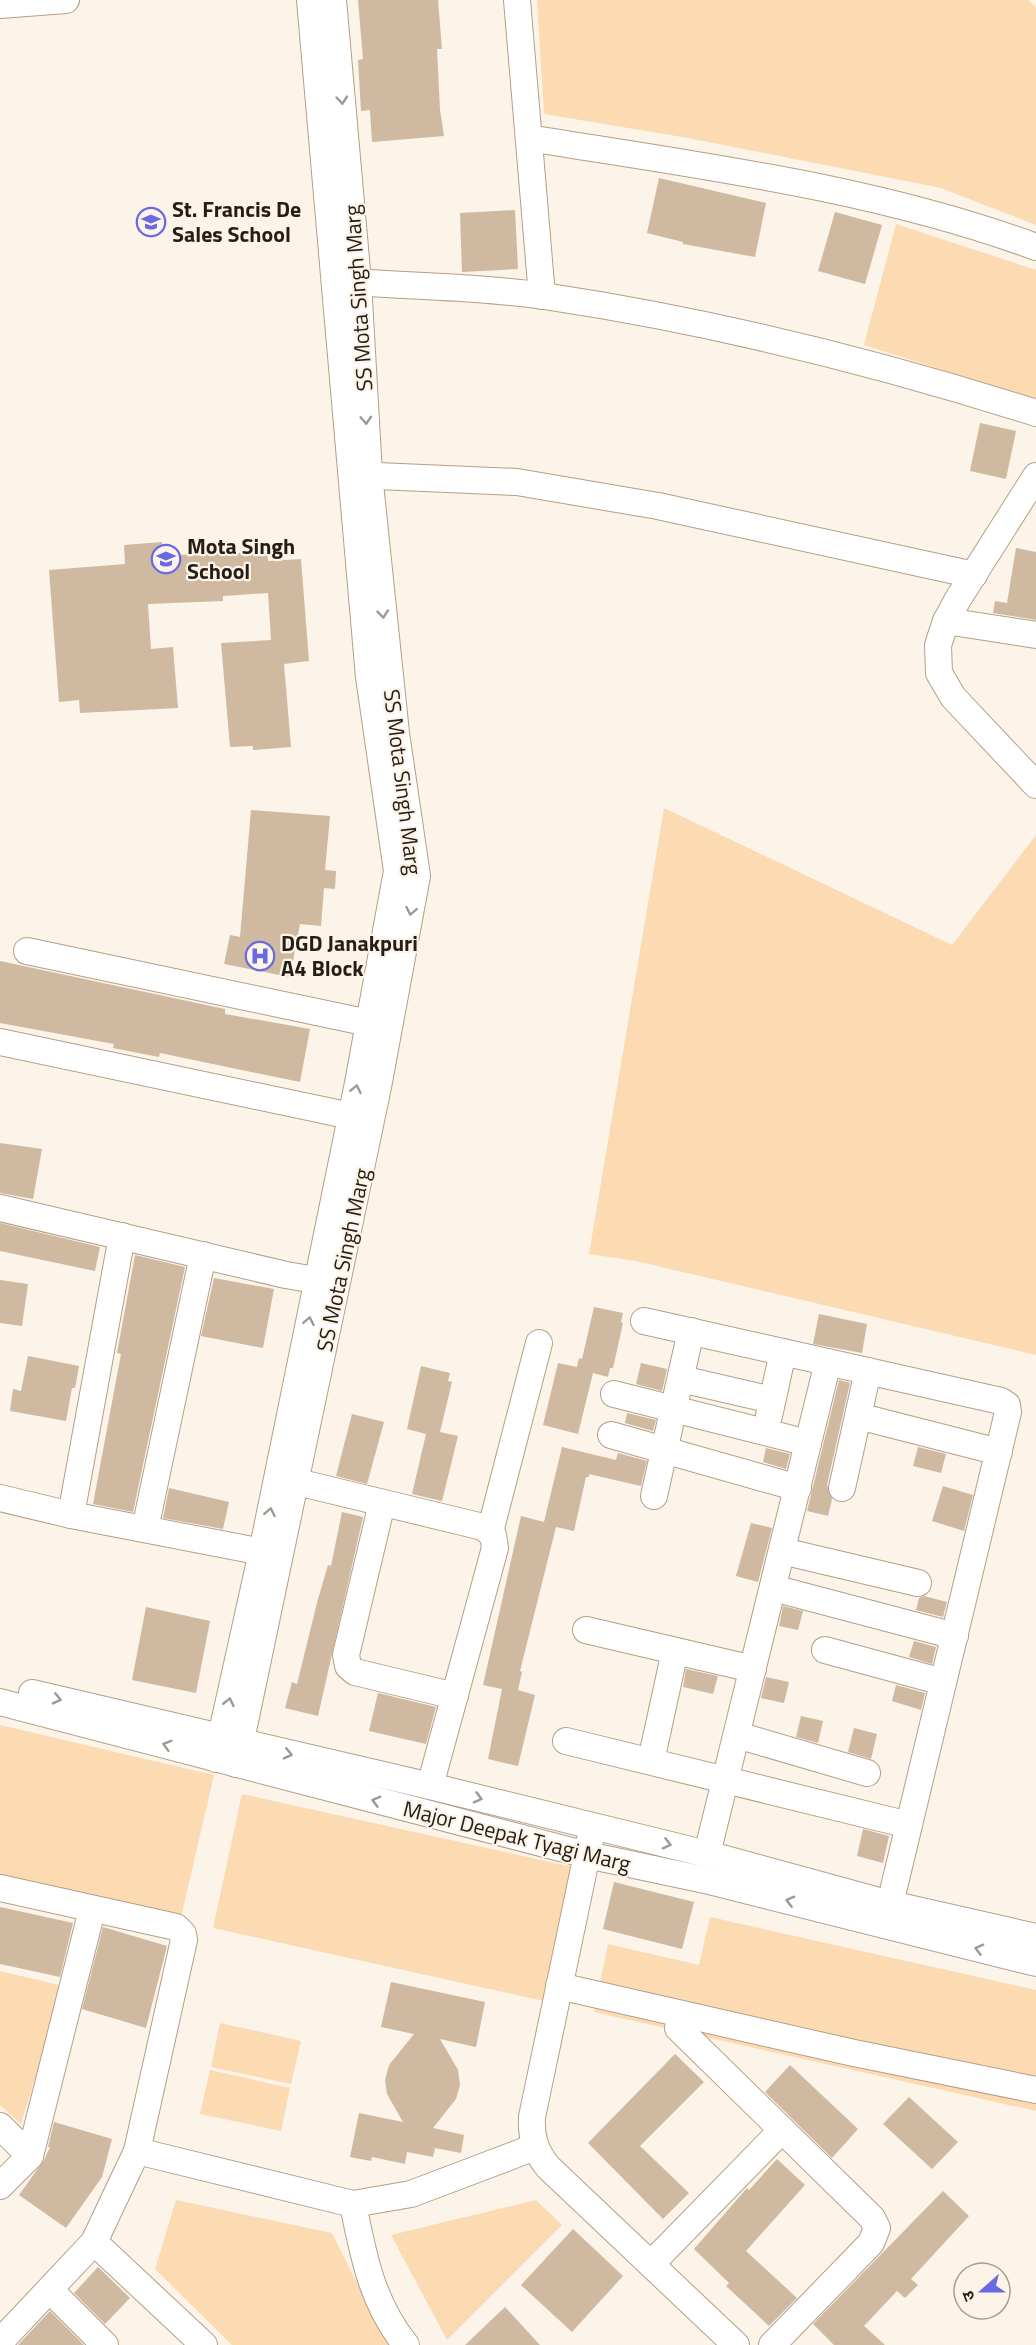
<svg xmlns="http://www.w3.org/2000/svg" width="1036" height="2345" viewBox="0 0 1036 2345" font-family="'Titillium Web','Noto Sans Devanagari',sans-serif">
  <style>
    .park { fill: #fcdab2 }
    .building { fill: #cfb9a1 }
    .lines { fill: none; stroke-linecap: round; stroke-linejoin: round }
    .minor-casing { stroke: #b49f88; stroke-width: 28 }
    .minor { stroke: #fff; stroke-width: 26 }
    .oneway { stroke: #9d9a96 }
    .labels { text-anchor: middle; dominant-baseline: central; stroke-width: 4.5; stroke-linejoin: round; paint-order: stroke }
    .poi-label { font-size: 22px; font-weight: bold; fill: #261e15; stroke: #fcf3e9; text-anchor: start }
    .street-label { font-size: 22px; fill: #261e15; stroke: #fcf3e9 }
  </style>
  <rect width="100%" height="100%" fill="#fcf3e9"/>
  <g class="park">
    <polygon points="537,0 1028,0 1036,7 1036,225 941,188 688,138 544,114"/>
    <polygon points="896,224 1036,270 1036,400 864,345"/>
    <polygon points="664,808 952,945 1036,835 1036,1355 636,1261 589,1254"/>
    <polygon points="0,1725 214,1775 179,1926 0,1883"/>
    <polygon points="242,1794 573,1867 544,2001 213,1928"/>
    <polygon points="710,1917 1036,1990 1036,2111 594,2012 608,1944 699,1965"/>
    <polygon points="0,1971 63,1986 21,2124 0,2105"/>
    <polygon points="220,2023 301,2041 291,2084 211,2067"/>
    <polygon points="210,2070 290,2088 281,2131 200,2114"/>
    <polygon points="176,2200 332,2233 388,2345 232,2345 155,2269"/>
    <polygon points="536,2200 562,2225 447,2340 391,2235"/>
  </g>
  <g class="building">
    <polygon points="358,0 438,0 442,49 437,49 440,110 444,136 372,142 370,110 361,111 358,60 363,59"/>
    <polygon points="659,178 766,203 755,257 683,244 683,242 647,233"/>
    <polygon points="515,210 518,269 462,272 460,213"/>
    <polygon points="835,212 882,225 865,284 818,271"/>
    <polygon points="980,423 1016,431 1006,479 970,471"/>
    <polygon points="162,542 163,556 210,553 210,549 235,547 236,553 267,551 268,561 301,559 309,661 284,664 291,747 253,750 253,746 230,747 221,643 271,640 268,593 223,596 223,601 148,604 151,649 173,647 178,708 80,713 79,700 59,702 49,570 125,564 124,545"/>
    <polygon points="1016,548 1036,552 1036,620 993,613 995,601 1007,603"/>
    <polygon points="251,810 330,816 325,870 336,871 335,889 324,888 321,926 300,924 290,977 224,964 230,935 240,937"/>
    <polygon points="0,961 225,1009 225,1014 310,1029 300,1082 160,1053 159,1057 113,1048 114,1044 0,1023"/>
    <polygon points="0,1143 42,1149 33,1199 0,1193"/>
    <polygon points="0,1223 100,1247 95,1271 0,1251"/>
    <polygon points="135,1255 185,1267 133,1512 93,1504 121,1354 117,1353"/>
    <polygon points="214,1278 274,1289 263,1348 201,1336"/>
    <polygon points="0,1280 28,1284 22,1326 0,1323"/>
    <polygon points="594,1307 623,1313 621,1322 623,1323 613,1368 610,1368 608,1377 593,1373 578,1434 543,1425 558,1363 577,1367 579,1358 582,1359"/>
    <polygon points="819,1314 867,1324 862,1353 813,1344"/>
    <polygon points="28,1356 79,1366 75,1388 72,1388 66,1421 10,1411 13,1389 21,1391"/>
    <polygon points="641,1363 667,1369 662,1391 636,1384"/>
    <polygon points="421,1366 450,1373 448,1381 452,1382 440,1432 458,1436 442,1501 412,1494 426,1434 407,1429"/>
    <polygon points="839,1380 850,1383 827,1485 832,1499 828,1516 807,1511"/>
    <polygon points="627,1413 656,1420 653,1431 625,1423"/>
    <polygon points="352,1414 384,1422 367,1484 336,1476"/>
    <polygon points="562,1447 616,1460 618,1453 647,1461 641,1486 589,1474 589,1477 586,1477 574,1531 556,1527 520,1671 522,1672 518,1690 535,1695 518,1766 488,1759 502,1689 483,1685 521,1516 544,1522"/>
    <polygon points="918,1447 946,1454 941,1473 913,1466"/>
    <polygon points="766,1448 790,1454 786,1469 763,1462"/>
    <polygon points="943,1486 973,1495 964,1531 932,1521"/>
    <polygon points="169,1488 229,1502 223,1529 163,1518"/>
    <polygon points="342,1512 363,1517 318,1716 285,1708 292,1682 297,1684 318,1599 328,1565 331,1566"/>
    <polygon points="751,1523 772,1528 758,1582 736,1576"/>
    <polygon points="924,1596 947,1602 943,1617 916,1610 919,1598"/>
    <polygon points="783,1606 803,1611 798,1630 779,1626"/>
    <polygon points="146,1607 210,1621 196,1693 132,1680"/>
    <polygon points="914,1641 936,1647 932,1664 909,1657"/>
    <polygon points="686,1669 718,1676 713,1694 683,1687"/>
    <polygon points="766,1677 789,1682 784,1703 761,1698"/>
    <polygon points="896,1685 925,1693 921,1710 892,1701"/>
    <polygon points="378,1693 436,1707 426,1744 369,1731"/>
    <polygon points="801,1716 823,1721 818,1743 796,1737"/>
    <polygon points="854,1728 877,1734 871,1759 848,1752"/>
    <polygon points="863,1829 889,1836 883,1863 857,1856"/>
    <polygon points="614,1882 694,1902 682,1949 603,1929"/>
    <polygon points="0,1907 73,1923 60,1977 0,1964"/>
    <polygon points="103,1927 167,1946 146,2028 82,2009"/>
    <polygon points="391,1982 485,2002 476,2047 440,2039 458,2070 460,2085 456,2099 433,2128 464,2135 461,2153 435,2148 433,2157 407,2152 405,2164 372,2157 371,2161 350,2157 359,2113 403,2122 387,2094 385,2080 389,2065 414,2034 381,2027"/>
    <polygon points="675,2054 704,2082 640,2146 689,2193 663,2219 588,2143"/>
    <polygon points="790,2065 858,2129 832,2158 765,2092"/>
    <polygon points="909,2097 958,2142 932,2169 883,2124"/>
    <polygon points="54,2122 112,2139 102,2177 66,2228 19,2195 44,2160 50,2147 48,2147"/>
    <polygon points="777,2159 805,2185 746,2251 797,2298 769,2326 726,2286 729,2283 694,2249 747,2188 749,2190"/>
    <polygon points="943,2191 969,2216 911,2279 918,2285 905,2298 897,2291 864,2326 885,2345 834,2345 813,2324"/>
    <polygon points="573,2229 623,2276 572,2332 521,2285"/>
    <polygon points="98,2267 130,2298 105,2324 74,2293"/>
    <polygon points="505,2307 540,2345 465,2345"/>
    <polygon points="50,2311 84,2345 18,2345"/>
  </g>
  <g class="lines">
    <g class="minor-casing">
      <g id="minor">
        <polyline points="517,0 542,296"/>
        <polyline points="0,5 66,0"/>
        <path d="M 529,138 C 700,166 873,187 1036,247"/>
        <path d="M 358,282 C 420,287 483,287 544,296 C 711,321 876,362 1036,413"/>
        <polyline points="354,475 517,482 658,506 974,575"/>
        <polyline points="1036,476 958,599 946,621 938,645 939,673 953,697 1036,785"/>
        <polyline points="946,621 1036,635"/>
        <polyline points="27,951 369,1023"/>
        <polyline points="0,1042 351,1116"/>
        <polyline points="0,1208 286,1275 333,1283"/>
        <polyline points="644,1321 1001,1401 1007,1405 1008,1412 890,1904"/>
        <polyline points="681,1379 772,1400"/>
        <polyline points="614,1394 808,1443"/>
        <polyline points="769,1416 783,1352"/>
        <polyline points="858,1416 999,1452"/>
        <polyline points="611,1435 798,1488"/>
        <polyline points="297,1482 483,1527 493,1535 495,1548 430,1786"/>
        <polyline points="842,1488 868,1371"/>
        <polyline points="654,1496 691,1331"/>
        <polyline points="0,1498 71,1515 262,1552"/>
        <polyline points="382,1503 346,1655 348,1666 355,1672 455,1696"/>
        <polyline points="71,1515 122,1236"/>
        <polyline points="145,1529 203,1255"/>
        <polyline points="490,1532 539,1343"/>
        <polyline points="782,1551 918,1583"/>
        <polyline points="773,1588 955,1636"/>
        <polyline points="586,1630 753,1669"/>
        <polyline points="825,1650 943,1682"/>
        <polyline points="32,1693 430,1786 707,1854 890,1904 1036,1937"/>
        <polyline points="0,1702 587,1855 705,1880 1036,1963"/>
        <polyline points="737,1735 867,1773"/>
        <polyline points="566,1741 909,1825"/>
        <polyline points="216,1759 262,1552 358,1083 397,871 369,677 310,0"/>
        <polyline points="651,1761 675,1651"/>
        <polyline points="236,1764 378,1087 417,876 396,733 369,474 358,282 333,0"/>
        <path d="M 590,1840 L 532,2117 C 531,2137 535,2151 548,2167 L 736,2345"/>
        <polyline points="707,1854 828,1362"/>
        <polyline points="0,1888 176,1927 183,1934 184,1940 137,2151 94,2242 0,2342"/>
        <polyline points="559,1986 854,2053 1036,2090"/>
        <polyline points="678,2028 872,2218 877,2228 871,2243 772,2345"/>
        <polyline points="0,2126 30,2156"/>
        <polyline points="137,2151 353,2204 411,2194 535,2147"/>
        <polyline points="0,2186 30,2156 92,1910"/>
        <path d="M 353,2204 C 363,2255 372,2303 406,2345"/>
        <polyline points="94,2242 204,2345"/>
        <polyline points="651,2264 782,2130"/>
        <polyline points="50,2290 105,2345"/>
      </g>
    </g>
    <use href="#minor" class="minor"/>
  </g>
  <defs><path id="oneway-chevron" d="M-2-3.5L2.5 0L-2 3.5" fill="none" stroke-width="1.6" stroke-linecap="round" stroke-linejoin="round" transform="scale(1.5)"/></defs>
  <g class="oneway">
    <use href="#oneway-chevron" transform="translate(342 100) rotate(85)"/>
    <use href="#oneway-chevron" transform="translate(366 420) rotate(87)"/>
    <use href="#oneway-chevron" transform="translate(383 614) rotate(84)"/>
    <use href="#oneway-chevron" transform="translate(411 911) rotate(101)"/>
    <use href="#oneway-chevron" transform="translate(356 1089) rotate(-78)"/>
    <use href="#oneway-chevron" transform="translate(309 1321) rotate(-79)"/>
    <use href="#oneway-chevron" transform="translate(270 1512) rotate(-79)"/>
    <use href="#oneway-chevron" transform="translate(57 1699) rotate(13)"/>
    <use href="#oneway-chevron" transform="translate(229 1702) rotate(-77)"/>
    <use href="#oneway-chevron" transform="translate(167 1745) rotate(-164)"/>
    <use href="#oneway-chevron" transform="translate(288 1754) rotate(13)"/>
    <use href="#oneway-chevron" transform="translate(478 1798) rotate(14)"/>
    <use href="#oneway-chevron" transform="translate(376 1801) rotate(-165)"/>
    <use href="#oneway-chevron" transform="translate(667 1844) rotate(14)"/>
    <use href="#oneway-chevron" transform="translate(790 1901) rotate(-166)"/>
    <use href="#oneway-chevron" transform="translate(979 1949) rotate(-166)"/>
  </g>
  <defs>
    <g id="school-ring" transform="scale(1.5)"><circle r="9.5" fill="#fcf3e9" stroke="#6969e3" stroke-width="1.5"/><path d="M0-5L7-2L0 1L-7-2ZM-4 1L0 2.5L4 1V4Q0 6-4 4Z" fill="#6969e3"/></g>
    <g id="hospital-ring" transform="scale(1.5)"><circle r="9.5" fill="#fcf3e9" stroke="#6969e3" stroke-width="1.5"/><path d="M-5-5h3v3.5h4V-5h3V5h-3V1.5h-4V5h-3Z" fill="#6969e3"/></g>
  </defs>
  <g fill-rule="evenodd">
    <use href="#school-ring" x="151" y="222"/>
    <use href="#school-ring" x="166" y="559"/>
    <use href="#hospital-ring" x="260" y="956"/>
  </g>
  <g class="labels">
    <g class="poi-label">
      <text x="172" y="209">St. Francis De<tspan x="172" dy="25">Sales School</tspan></text>
      <text x="187" y="546">Mota Singh<tspan x="187" dy="25">School</tspan></text>
      <text x="281" y="943">DGD Janakpuri<tspan x="281" dy="25">A4 Block</tspan></text>
    </g>
    <g class="street-label">
      <text transform="translate(358 298) rotate(-94)">SS Mota Singh Marg</text>
      <text transform="translate(403 782) rotate(83)">SS Mota Singh Marg</text>
      <text transform="translate(343 1260) rotate(-78)">SS Mota Singh Marg</text>
      <text transform="translate(517 1836) rotate(14)">Major Deepak Tyagi Marg</text>
    </g>
  </g>
  <g transform="translate(982 2291) rotate(249)"><circle r="28" fill="#fcf3e9" stroke="#a69e94" stroke-width="1.5"/>
  <path d="M0-4.5L10 22L0 15L-10 22Z" fill="#6969e3"/>
  <text y="-9" font-size="16" font-weight="bold" text-anchor="middle" fill="#261e15">उ</text>
  </g>
</svg>
